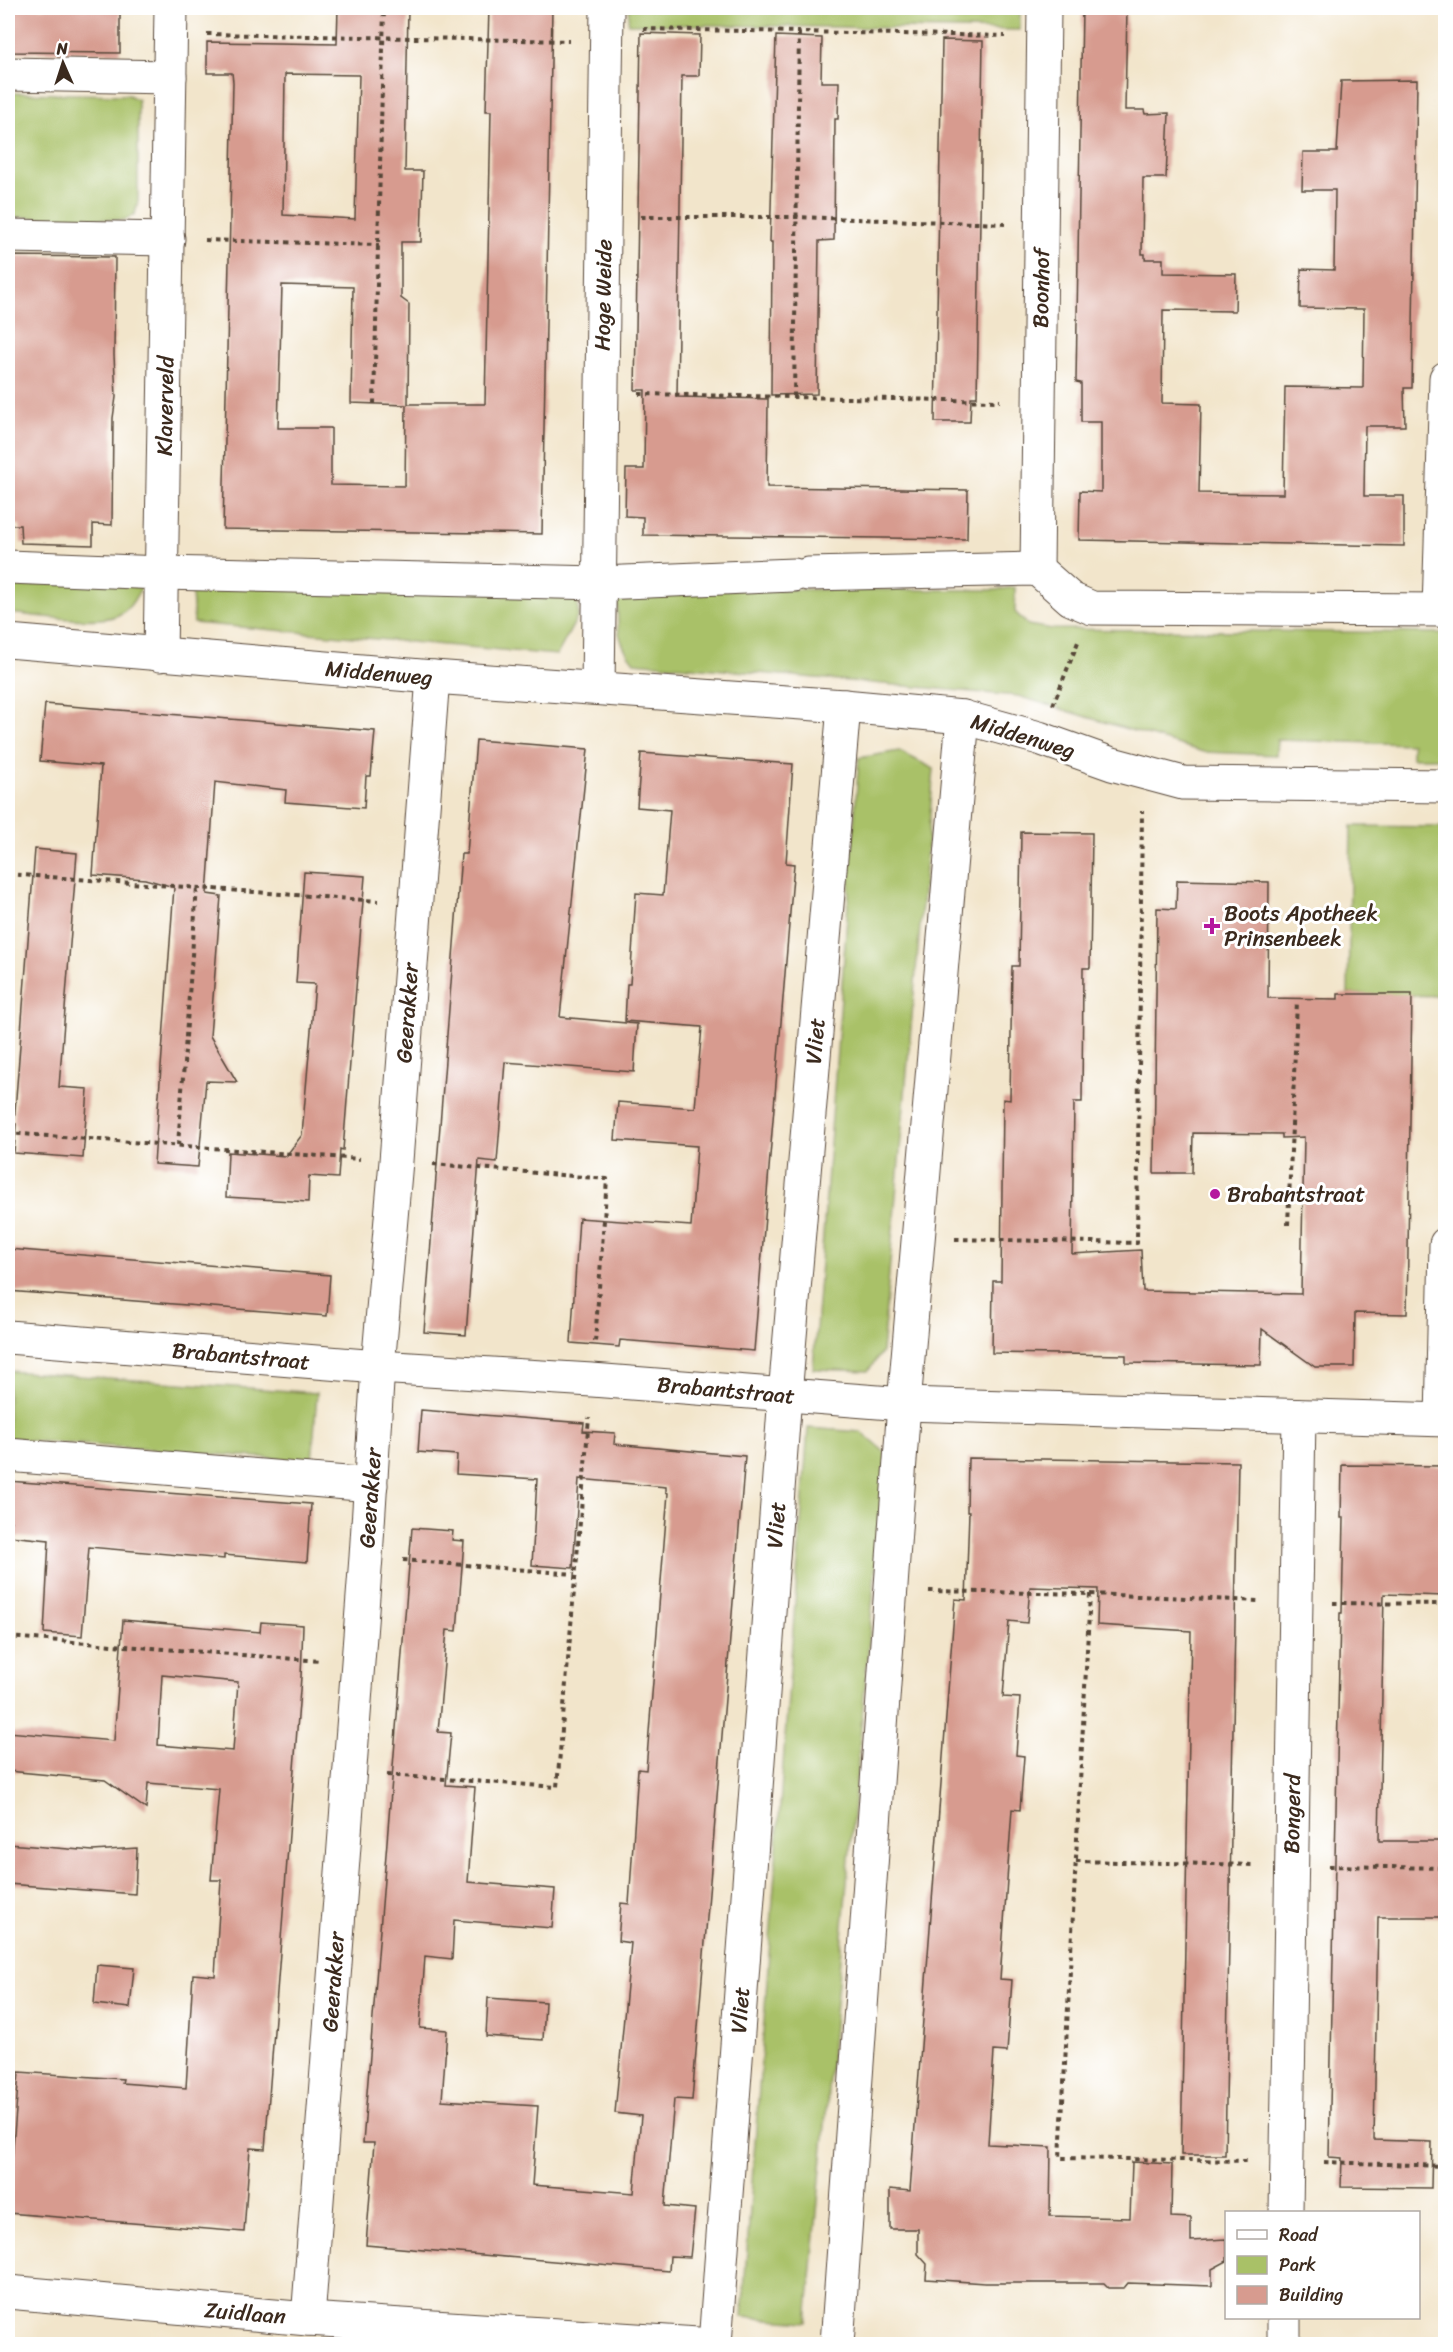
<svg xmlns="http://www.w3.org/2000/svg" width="1453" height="2352" viewBox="0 0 1453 2352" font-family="Sriracha,sans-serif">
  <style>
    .green { fill: #a9c167; stroke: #727642; stroke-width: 1.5 }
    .building { fill: #d79b8f; fill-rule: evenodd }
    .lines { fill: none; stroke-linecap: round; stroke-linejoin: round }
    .minor-casing { stroke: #564638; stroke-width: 35 }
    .path { stroke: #564638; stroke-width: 4; stroke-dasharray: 4.5 4.5; stroke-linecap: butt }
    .minor { stroke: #fff; stroke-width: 33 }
    .poi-dot { fill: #b5179e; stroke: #fff; stroke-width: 2 }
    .labels { text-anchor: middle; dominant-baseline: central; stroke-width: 6; stroke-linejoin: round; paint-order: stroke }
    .street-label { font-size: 22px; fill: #3b2a1e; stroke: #fff }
    .poi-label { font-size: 22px; fill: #3b2a1e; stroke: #fff; text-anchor: start }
  </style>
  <rect width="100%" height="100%" fill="#fff"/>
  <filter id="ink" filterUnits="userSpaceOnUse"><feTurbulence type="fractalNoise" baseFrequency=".0167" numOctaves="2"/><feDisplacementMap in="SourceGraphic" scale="12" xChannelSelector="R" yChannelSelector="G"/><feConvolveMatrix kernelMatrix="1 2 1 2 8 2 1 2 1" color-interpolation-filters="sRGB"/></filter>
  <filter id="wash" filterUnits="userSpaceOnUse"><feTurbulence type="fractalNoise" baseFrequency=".008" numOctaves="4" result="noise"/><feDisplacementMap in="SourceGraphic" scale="24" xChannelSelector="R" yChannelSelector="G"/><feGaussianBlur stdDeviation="1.35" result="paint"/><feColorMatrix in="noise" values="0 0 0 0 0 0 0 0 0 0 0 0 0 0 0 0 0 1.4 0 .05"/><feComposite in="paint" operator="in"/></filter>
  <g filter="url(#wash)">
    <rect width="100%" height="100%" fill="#f2e5cb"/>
    <g class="green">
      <polygon points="629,8 1020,8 1020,30 628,24"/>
      <polygon points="8,93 129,95 138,100 138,201 135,214 125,220 8,217"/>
      <path d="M 8,576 L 143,585 C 137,595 131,608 120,614 C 100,626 33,615 8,613 Z"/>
      <polygon points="191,578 578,588 578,616 557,655 194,623"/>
      <path d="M 1015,587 L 1015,612 L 1028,625 L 1052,629 L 1445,633 L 1445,758 L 1412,758 L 1412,744 L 1277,740 L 1276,755 L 1203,752 L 1018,696 L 634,662 C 613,638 618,618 618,589 L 995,590 Z"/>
      <polygon points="899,751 934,769 882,1352 868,1371 813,1369 859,758"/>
      <polygon points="1351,826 1445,827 1445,996 1348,994"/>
      <polygon points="8,1371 317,1393 312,1461 8,1439"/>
      <polygon points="808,1428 861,1432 886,1453 807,2322 742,2317"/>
    </g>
    <g id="blocks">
      <g class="building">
        <polygon points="9,8 120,8 120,53 8,52"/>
        <path d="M 338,8 L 408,8 L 405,171 L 423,171 L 421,242 L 401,242 L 401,298 L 409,304 L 408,404 L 485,404 L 491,111 L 486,111 L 489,8 L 552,8 L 542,534 L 223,529 L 233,82 L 232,73 L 207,73 L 207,42 L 337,44 ZM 285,74 L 359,75 L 355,219 L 283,215 ZM 282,285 L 353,287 L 351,403 L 406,405 L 405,486 L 331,485 L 331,428 L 278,428 Z"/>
        <polygon points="1082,8 1127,8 1125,110 1144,110 1145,114 1169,113 1166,178 1143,178 1142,254 1145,254 1145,259 1163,259 1163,273 1236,274 1235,311 1163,310 1162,403 1201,404 1199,493 1283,494 1285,387 1363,388 1364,309 1300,308 1301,269 1334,270 1335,190 1302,190 1303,152 1337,152 1341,81 1417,80 1412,388 1404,388 1405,426 1365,426 1364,496 1404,496 1404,546 1079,540 1080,491 1101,492 1101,422 1081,422 1081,383 1076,382"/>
        <polygon points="641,33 700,35 699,76 682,76 677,397 768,399 767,487 968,490 967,539 643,535 643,517 625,516 626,469 644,469 645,390 635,390"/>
        <polygon points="776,36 822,38 821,82 839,82 838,119 835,119 834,240 819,241 817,394 771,395 772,242 770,242"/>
        <polygon points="942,40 983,41 977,397 971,397 970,422 935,422"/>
        <polygon points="8,256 115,257 114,355 116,397 113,418 112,525 93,524 93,545 21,543 20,525 8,525"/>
        <polygon points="45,704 375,731 371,776 366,776 364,808 285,802 286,790 215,782 207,894 221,896 210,1036 237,1082 206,1081 198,1167 154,1164 174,887 145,879 93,875 101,766 40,761"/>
        <polygon points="476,740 588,749 560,1017 637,1024 634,1072 505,1062 497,1162 479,1160 466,1335 424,1332 461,854 467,854"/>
        <polygon points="641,753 793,764 786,863 794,864 754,1351 620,1340 619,1347 571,1343 579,1218 691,1226 697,1146 615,1140 618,1102 695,1108 702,1027 625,1021 627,984 630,984 636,893 663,895 670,810 637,807"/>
        <polygon points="1021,832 1092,833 1090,968 1083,968 1082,1102 1074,1102 1072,1254 1141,1250 1143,1291 1301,1294 1304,1137 1282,1138 1282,1134 1193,1133 1192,1173 1154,1173 1157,908 1176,909 1177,880 1269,882 1268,998 1338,999 1338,994 1412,994 1407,1314 1355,1313 1354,1367 1315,1367 1262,1329 1261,1365 1126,1363 1126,1355 992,1353 993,1281 1001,1281 1003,1099 1010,1100 1012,966 1019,966"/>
        <polygon points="35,849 77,853 59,1087 88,1089 83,1158 14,1153 16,1124 14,1124"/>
        <polygon points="304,872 365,876 343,1150 340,1149 338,1178 309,1176 308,1202 226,1197 228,1152 286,1156 302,1135 315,984 296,983"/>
        <polygon points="8,1249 330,1275 327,1316 8,1291"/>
        <polygon points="421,1410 584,1423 583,1431 615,1433 614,1444 745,1456 692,2100 674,2099 665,2206 695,2209 690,2257 670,2256 669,2271 366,2245 374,2143 363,2143 412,1528 453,1531 452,1540 464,1541 457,1631 447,1630 438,1732 451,1733 446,1785 475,1787 468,1882 555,1889 552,1928 454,1920 452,1959 425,1956 420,2028 447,2030 442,2100 538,2106 532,2185 634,2193 641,2116 615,2113 631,1943 618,1941 621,1903 629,1904 638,1769 646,1770 668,1493 666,1492 666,1487 579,1479 573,1568 532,1565 537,1479 456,1474 457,1455 418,1452"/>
        <polygon points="968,1458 1238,1462 1225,2155 1181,2155 1191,1631 1097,1625 1098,1589 1030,1587 1027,1623 1009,1621 1003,1697 1020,1698 1016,1755 1024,1756 1020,1810 1012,1809 1000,1979 1012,1980 1007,2052 994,2051 988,2144 1051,2147 1050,2216 1130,2218 1132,2162 1172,2164 1171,2217 1191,2218 1191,2241 1227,2239 1227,2261 1212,2269 1212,2286 1128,2283 1124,2288 1109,2288 1104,2283 985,2283 926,2279 927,2264 918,2254 918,2229 890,2229 890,2189 910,2191 955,1599 966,1600 969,1512 967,1512"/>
        <polygon points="1342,1465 1446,1466 1446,1596 1384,1594 1379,1841 1446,1841 1446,1917 1378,1917 1374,2140 1432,2142 1431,2188 1341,2187 1342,2158 1329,2157 1340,1613 1342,1613 1344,1518 1341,1518"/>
        <polygon points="8,1481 311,1504 307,1562 224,1555 224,1559 89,1547 82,1636 44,1633 49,1540 9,1536 11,1522 8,1522"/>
        <path d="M 123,1620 L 260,1632 L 261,1622 L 303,1625 L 301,1677 L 265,2149 L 250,2148 L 244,2232 L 8,2213 L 8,2159 L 12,2160 L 19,2072 L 123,2079 L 122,2083 L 186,2088 L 193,1974 L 215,1976 L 221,1880 L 211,1880 L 219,1789 L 148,1783 L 146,1809 L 105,1780 L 8,1771 L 8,1732 L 114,1741 ZM 162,1675 L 238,1682 L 233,1751 L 158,1745 Z"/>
        <polygon points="8,1844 93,1851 137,1848 135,1894 8,1884"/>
        <polygon points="97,1965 134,1968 130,2008 94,2004"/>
        <polygon points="488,1998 545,2002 543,2040 486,2036"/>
      </g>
    </g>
  </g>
  <g filter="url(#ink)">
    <use href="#blocks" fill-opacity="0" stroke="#564638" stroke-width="1.5"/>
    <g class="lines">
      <g class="minor-casing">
        <g id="minor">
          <polyline points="8,74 170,77"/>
          <polyline points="8,236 168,239"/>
          <polyline points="8,567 162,573 600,583 794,575"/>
          <polyline points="1037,569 1044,8"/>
          <polyline points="808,574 1037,569 1071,599 1092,608 1446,610"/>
          <polyline points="1439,610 1446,378"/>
          <polyline points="8,641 433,677 844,706 963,717 1039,738 1112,764 1183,783 1446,786"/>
          <polyline points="160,655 171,8"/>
          <polyline points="598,688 607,8"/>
          <polyline points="8,1337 378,1367 592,1380 904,1404 1446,1420"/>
          <polyline points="1442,1420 1446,1244"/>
          <polyline points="8,1455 371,1485"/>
          <polyline points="1286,2212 1299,1416"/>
          <polyline points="8,2292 308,2319 698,2344"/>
          <polyline points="308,2319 366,1557 378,1367 396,1161 433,677"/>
          <polyline points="715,2344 785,1395 844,706"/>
          <polyline points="837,2344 904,1404 963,717"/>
          <polyline points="1284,2344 1284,2318"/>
        </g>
      </g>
      <g class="path">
        <polyline points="643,29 1005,36"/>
        <polyline points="207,34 569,41"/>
        <polyline points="641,217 795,217 1005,224"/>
        <polyline points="205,240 379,245"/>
        <polyline points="639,394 1000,401"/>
        <polyline points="794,397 799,32"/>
        <polyline points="374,404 384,8"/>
        <polyline points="1053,705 1078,642"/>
        <polyline points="8,874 378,901"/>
        <polyline points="8,1133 360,1159"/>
        <polyline points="178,1145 197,887"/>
        <polyline points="433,1164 607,1179 595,1342"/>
        <polyline points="1288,1225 1297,1001"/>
        <polyline points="955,1239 1137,1243 1142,811"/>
        <polyline points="403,1560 575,1574"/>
        <polyline points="929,1591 1090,1594 1260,1601"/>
        <polyline points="1090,1594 1060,2158 1250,2161"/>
        <polyline points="1333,1603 1446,1604"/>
        <polyline points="8,1637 321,1661"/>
        <polyline points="387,1775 557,1787 589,1418"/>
        <polyline points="1076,1861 1255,1865"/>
        <polyline points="1329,1866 1446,1868"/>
        <polyline points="1324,2162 1446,2166"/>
      </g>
      <use href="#minor" class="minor"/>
    </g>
  </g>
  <g class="poi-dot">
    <path d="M1209 917h6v6h6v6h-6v6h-6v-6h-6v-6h6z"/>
    <circle cx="1215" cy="1194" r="6"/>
  </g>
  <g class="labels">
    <g class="street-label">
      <text transform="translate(1041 288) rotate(-89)">Boonhof</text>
      <text transform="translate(603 295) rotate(-89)">Hoge Weide</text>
      <text transform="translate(165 406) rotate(-89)">Klaverveld</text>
      <text transform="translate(379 673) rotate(5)">Middenweg</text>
      <text transform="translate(1023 736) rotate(17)">Middenweg</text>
      <text transform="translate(407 1013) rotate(-86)">Geerakker</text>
      <text transform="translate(815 1041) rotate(-85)">Vliet</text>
      <text transform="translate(241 1356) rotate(5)">Brabantstraat</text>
      <text transform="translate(726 1390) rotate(5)">Brabantstraat</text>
      <text transform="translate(370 1498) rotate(-86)">Geerakker</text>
      <text transform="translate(776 1525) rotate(-86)">Vliet</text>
      <text transform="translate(1292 1814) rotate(-89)">Bongerd</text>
      <text transform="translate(333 1982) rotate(-86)">Geerakker</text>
      <text transform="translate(740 2010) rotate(-86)">Vliet</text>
      <text transform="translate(245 2313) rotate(5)">Zuidlaan</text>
    </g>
    <g class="poi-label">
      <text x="1224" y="913">Boots Apotheek<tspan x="1224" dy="25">Prinsenbeek</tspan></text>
      <text x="1227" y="1194">Brabantstraat</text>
    </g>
  </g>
  <rect width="1453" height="2352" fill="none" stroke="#fff" stroke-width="30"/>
  <rect x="1225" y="2211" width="195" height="108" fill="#ffffff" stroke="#b1aaa5" stroke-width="1.5"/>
  <rect x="1237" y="2230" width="30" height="9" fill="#ffffff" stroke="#b1aaa5" stroke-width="1.5"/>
  <text x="1279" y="2241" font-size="18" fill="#3b2a1e">Road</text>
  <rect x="1237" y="2256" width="30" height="18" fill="#a9c167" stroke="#b1aaa5" stroke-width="1.5"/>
  <text x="1279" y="2271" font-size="18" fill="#3b2a1e">Park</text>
  <rect x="1237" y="2286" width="30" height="18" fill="#d79b8f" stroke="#b1aaa5" stroke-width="1.5"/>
  <text x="1279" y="2301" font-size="18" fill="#3b2a1e">Building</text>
  <g transform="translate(63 63) rotate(357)" stroke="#ffffff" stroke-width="4.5" paint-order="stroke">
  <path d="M0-4.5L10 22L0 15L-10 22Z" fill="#3b2a1e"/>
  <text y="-9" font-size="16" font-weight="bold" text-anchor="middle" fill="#3b2a1e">N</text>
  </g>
</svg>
